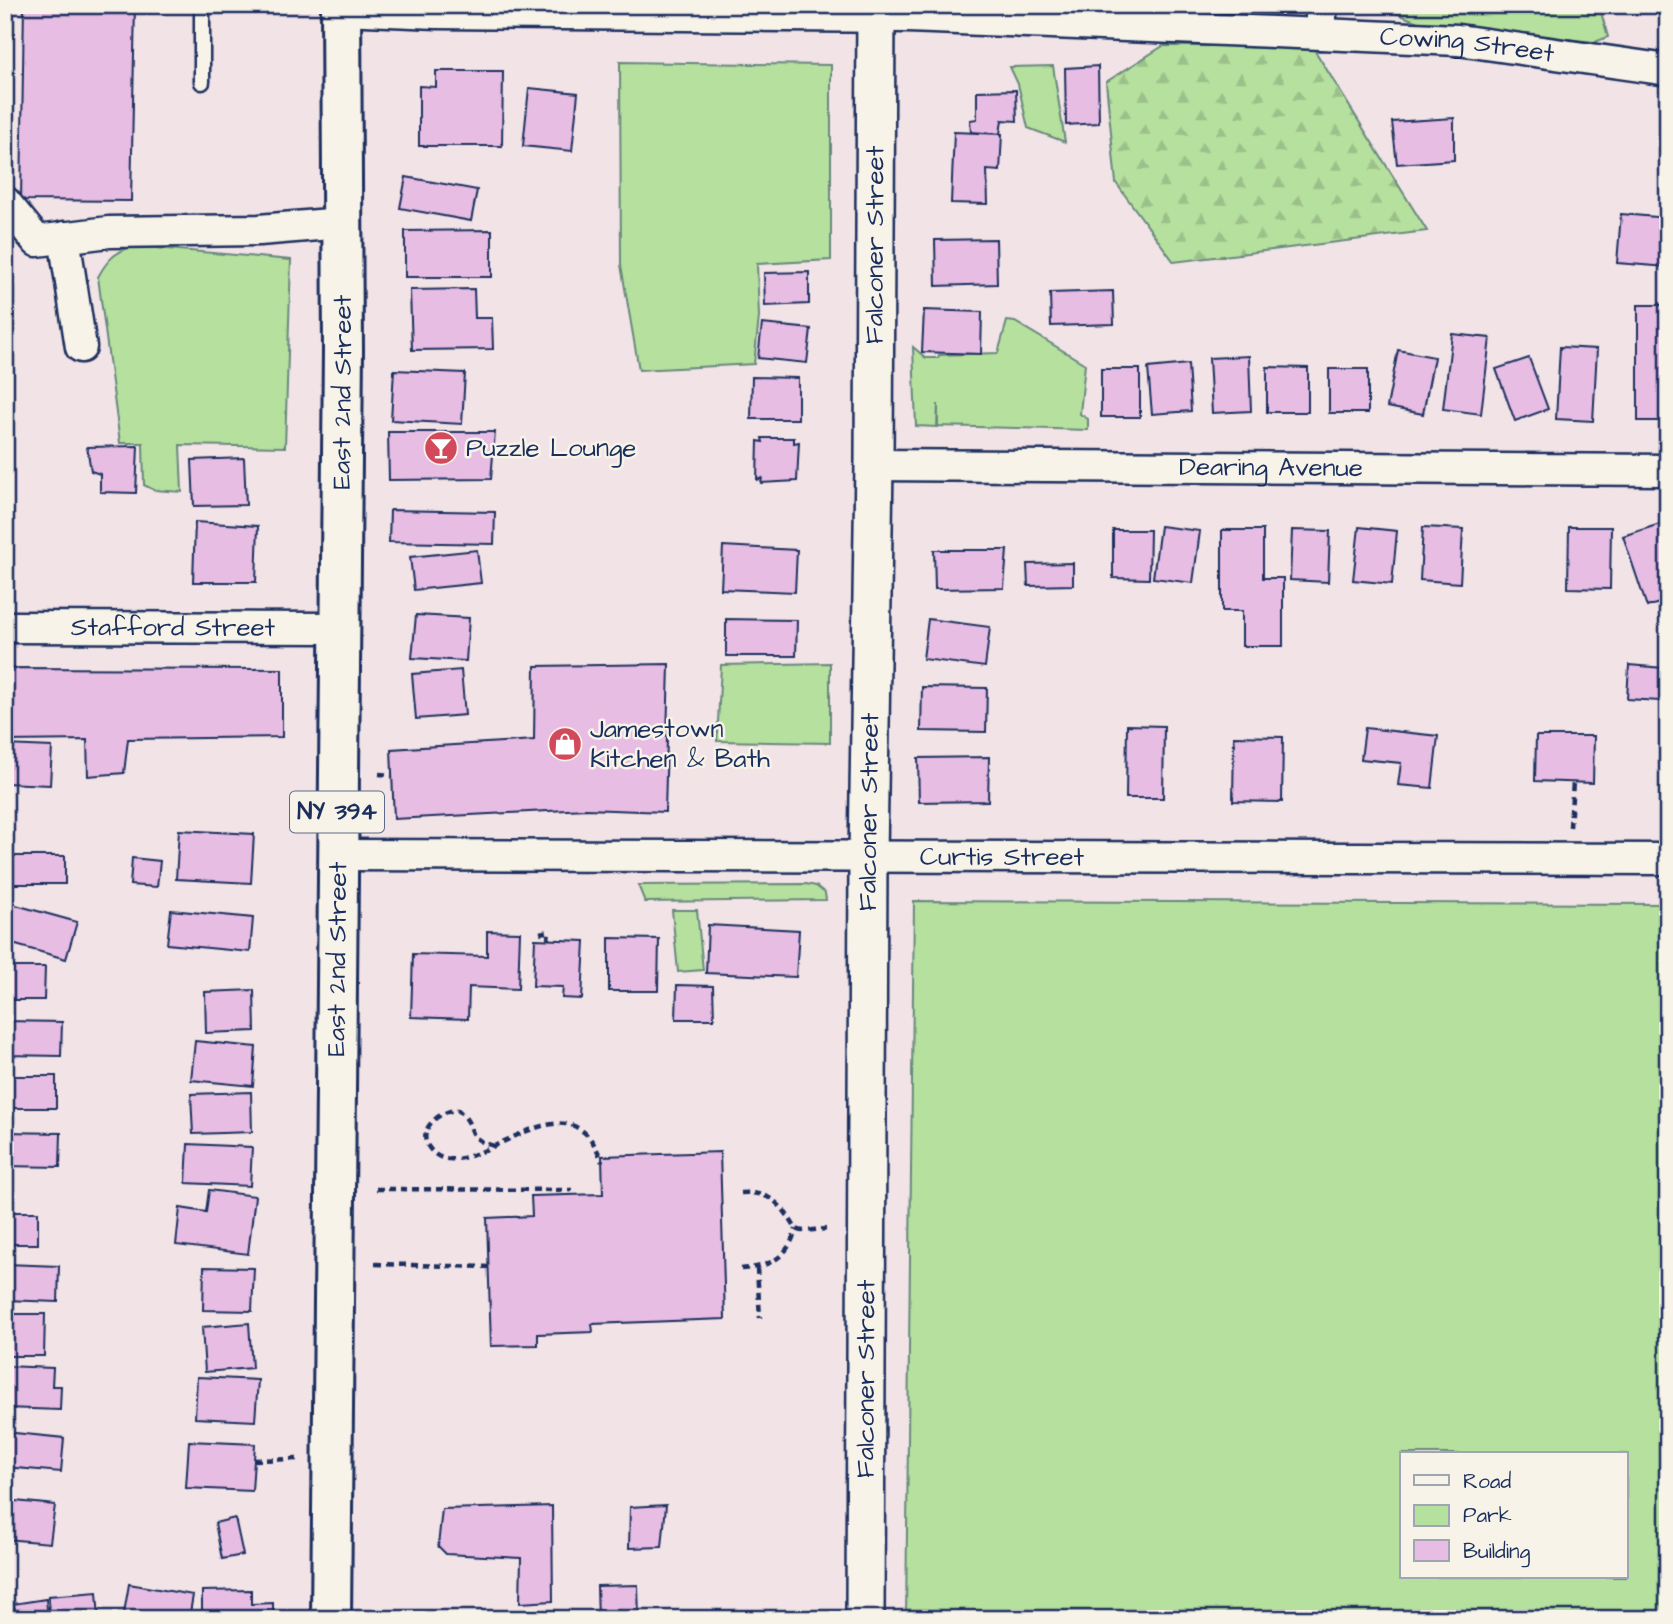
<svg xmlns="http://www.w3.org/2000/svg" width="1673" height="1624" viewBox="0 0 1673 1624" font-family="'Architects Daughter',sans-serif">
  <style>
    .green { fill: #b6e09d; stroke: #68887e; stroke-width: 2; fill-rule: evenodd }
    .forest { fill: url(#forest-firs); stroke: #68887e; stroke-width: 2 }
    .building { fill: #e7bde3; stroke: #1b2f5e; stroke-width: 2 }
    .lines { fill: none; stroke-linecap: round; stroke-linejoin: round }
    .service-casing { stroke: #1b2f5e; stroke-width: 19 }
    .minor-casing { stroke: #1b2f5e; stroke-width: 35 }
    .tertiary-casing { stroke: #1b2f5e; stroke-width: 42 }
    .primary-casing { stroke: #1b2f5e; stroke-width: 44 }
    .path { stroke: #1b2f5e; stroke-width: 4.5; stroke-dasharray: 7 5; stroke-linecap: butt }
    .service { stroke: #f7f3e8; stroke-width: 14 }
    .minor { stroke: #f7f3e8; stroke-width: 30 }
    .tertiary { stroke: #f7f3e8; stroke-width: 37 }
    .primary { stroke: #f7f3e8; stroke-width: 38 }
    .labels { text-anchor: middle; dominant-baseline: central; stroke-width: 5; stroke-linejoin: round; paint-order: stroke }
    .shield { fill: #f7f3e8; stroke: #5d6a87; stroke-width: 2 }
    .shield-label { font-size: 24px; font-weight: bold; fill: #1b2f5e }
    .street-label { font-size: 26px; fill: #1b2f5e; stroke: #f7f3e8 }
    .poi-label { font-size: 26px; fill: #1b2f5e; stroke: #f7f3e8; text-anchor: start }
  </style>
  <defs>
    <pattern id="forest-firs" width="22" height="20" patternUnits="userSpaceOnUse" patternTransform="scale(1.75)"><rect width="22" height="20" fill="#b6e09d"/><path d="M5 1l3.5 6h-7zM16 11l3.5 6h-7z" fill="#9cc08a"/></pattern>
  </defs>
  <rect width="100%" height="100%" fill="#f2e3e6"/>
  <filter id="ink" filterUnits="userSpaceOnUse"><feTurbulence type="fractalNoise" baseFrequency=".0143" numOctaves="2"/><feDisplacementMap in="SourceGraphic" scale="14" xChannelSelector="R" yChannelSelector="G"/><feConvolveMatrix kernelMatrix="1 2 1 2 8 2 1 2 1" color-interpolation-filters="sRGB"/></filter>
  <g filter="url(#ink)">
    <g class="green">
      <polygon points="1016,5 1194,5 1195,7 1117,10"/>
      <polygon points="1375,5 1599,5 1608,37 1595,42 1428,26"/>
      <polygon points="620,62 831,65 831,260 757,264 759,317 754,364 639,370 621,265"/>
      <polygon points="1053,66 1065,142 1028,128 1018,84 1010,67"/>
      <path d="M 133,246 L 291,260 L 285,447 L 180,445 L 182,492 L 154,490 L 144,485 L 143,443 L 120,443 L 98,277 C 107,260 115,252 133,246 Z"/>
      <polygon points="1007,321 1015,322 1085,364 1080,414 1088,419 1088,430 938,426 938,404 937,427 916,426 913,347 926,358 938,358 939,355 998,353"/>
      <polygon points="830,663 830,743 717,741 721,665"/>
      <polygon points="806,884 816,886 825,893 826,900 645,902 638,885"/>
      <path d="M 914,901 L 1668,904 L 1668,1619 L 906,1619 ZM 1402,1454 L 1626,1454 L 1626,1577 L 1402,1577 Z"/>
      <polygon points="672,910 697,910 703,970 678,972"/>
    </g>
    <polygon class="forest" points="1163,46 1312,46 1427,231 1174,262 1116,183 1106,82"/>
    <g class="building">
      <polygon points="24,5 135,5 131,201 21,200"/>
      <polygon points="1098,66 1099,123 1066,125 1065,68"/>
      <polygon points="436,71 503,71 502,146 419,146 419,86 436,87"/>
      <polygon points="529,88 578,93 572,151 523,146"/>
      <polygon points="1016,90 1017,121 1002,120 1000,134 971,132 970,120 977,119 977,91"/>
      <polygon points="1454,118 1454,160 1397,164 1392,122"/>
      <polygon points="954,132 1002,134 1000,171 987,170 988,204 951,203"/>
      <polygon points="406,177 477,190 471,221 400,208"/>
      <polygon points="1621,214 1668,218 1668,267 1617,263"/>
      <polygon points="492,230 492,277 405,277 405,231"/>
      <polygon points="996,239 997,284 936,286 935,240"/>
      <polygon points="809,272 809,304 765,306 764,273"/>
      <polygon points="474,289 475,318 492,318 493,349 412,350 410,290"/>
      <polygon points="1113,291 1114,324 1051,326 1050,293"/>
      <rect x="1638" y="305" width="30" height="116"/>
      <polygon points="924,310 982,312 981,354 922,352"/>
      <polygon points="762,324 811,329 807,363 758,358"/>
      <polygon points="1452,334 1490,338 1481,414 1443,409"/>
      <polygon points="1560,347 1597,349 1593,421 1556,419"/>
      <polygon points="1398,350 1434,357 1423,414 1387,407"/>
      <polygon points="1249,356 1251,411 1212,413 1209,358"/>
      <polygon points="1529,358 1548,409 1515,421 1496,369"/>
      <polygon points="1188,364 1191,411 1152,414 1148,368"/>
      <polygon points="1267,367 1308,368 1308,412 1267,412"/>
      <rect x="1101" y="369" width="39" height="48"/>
      <rect x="1329" y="369" width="39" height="44"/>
      <polygon points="394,370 465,373 462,424 391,420"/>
      <polygon points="752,377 798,378 798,419 751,419"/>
      <polygon points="388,432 495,432 491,479 389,480"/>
      <polygon points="762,438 794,438 794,443 799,442 797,481 761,483 762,478 757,480 758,441 763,442"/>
      <polygon points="138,446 136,493 100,492 100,474 91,471 87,447"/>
      <polygon points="244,458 246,505 194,506 192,460"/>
      <polygon points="390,510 495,512 494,544 389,542"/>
      <polygon points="195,522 258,526 256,582 193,582"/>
      <polygon points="1663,523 1668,539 1668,600 1647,607 1623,536"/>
      <polygon points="1160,526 1200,531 1193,583 1153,578"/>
      <polygon points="1359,527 1397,531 1392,584 1353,580"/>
      <polygon points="1423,527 1463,529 1460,583 1420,580"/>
      <polygon points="1569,527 1611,527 1610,589 1568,588"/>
      <polygon points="1113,530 1150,530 1149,579 1113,578"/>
      <polygon points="1222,530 1263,530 1263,578 1283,578 1283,646 1242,646 1242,611 1222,611"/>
      <polygon points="1292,530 1330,531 1328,582 1290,580"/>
      <polygon points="723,546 797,550 795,592 721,589"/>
      <polygon points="477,550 481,583 414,590 410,557"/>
      <polygon points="934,550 1007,550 1004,588 935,589"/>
      <polygon points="1073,563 1073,585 1028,586 1027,564"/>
      <polygon points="416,615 469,618 466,661 412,658"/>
      <polygon points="726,619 797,620 796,656 726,656"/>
      <polygon points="928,619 990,627 985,667 923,659"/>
      <polygon points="669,664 665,812 586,809 394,819 391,749 534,740 535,666"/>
      <polygon points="1629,665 1663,668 1660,701 1627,699"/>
      <polygon points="5,668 282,669 282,737 128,739 124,773 88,776 87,740 5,741"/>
      <polygon points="461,670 465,715 416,719 412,674"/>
      <polygon points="922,687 987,688 986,732 921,731"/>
      <polygon points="1127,725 1164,726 1163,798 1126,798"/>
      <polygon points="1365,728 1438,736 1432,788 1398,785 1401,763 1361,759"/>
      <polygon points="1234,736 1283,737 1282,802 1233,801"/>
      <polygon points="1536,736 1594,736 1593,783 1535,781"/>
      <polygon points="5,745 52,747 50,785 5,783"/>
      <polygon points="989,757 988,801 919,802 918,758"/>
      <polygon points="179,830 254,834 251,883 176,879"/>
      <rect x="5" y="856" width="60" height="28"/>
      <polygon points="132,858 160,861 157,887 130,885"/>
      <polygon points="5,902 77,922 66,959 5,942"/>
      <polygon points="171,910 253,918 250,952 167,944"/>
      <polygon points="708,925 799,930 796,977 706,973"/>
      <polygon points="487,931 520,932 518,989 469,987 468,1019 411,1017 413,954 487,956"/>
      <polygon points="609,938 659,939 658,991 609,991"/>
      <polygon points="535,939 585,941 582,999 562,998 563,987 533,986"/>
      <polygon points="5,967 45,967 44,1000 5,1000"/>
      <polygon points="677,985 713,986 714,1019 676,1019"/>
      <polygon points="254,990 255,1031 206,1033 205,992"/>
      <polygon points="5,1021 62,1022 61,1056 5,1055"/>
      <polygon points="195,1041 256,1047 253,1086 191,1080"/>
      <rect x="5" y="1076" width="51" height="32"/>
      <polygon points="251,1092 252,1132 193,1134 191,1094"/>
      <polygon points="5,1132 61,1133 60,1167 5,1166"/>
      <polygon points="188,1144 252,1147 250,1186 186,1183"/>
      <polygon points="720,1152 725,1319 592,1324 593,1332 538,1334 538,1345 491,1346 487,1218 532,1216 531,1196 603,1194 602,1156"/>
      <polygon points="209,1190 255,1196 248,1254 176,1245 180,1208 206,1212"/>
      <rect x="5" y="1212" width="33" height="32"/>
      <polygon points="5,1264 59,1266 58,1302 5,1300"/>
      <polygon points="204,1267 254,1268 252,1311 203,1310"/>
      <polygon points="5,1314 45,1314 44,1356 5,1356"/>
      <polygon points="249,1323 252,1368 205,1372 202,1327"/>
      <polygon points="5,1366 53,1368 52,1386 61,1386 60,1410 5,1408"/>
      <polygon points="197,1377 258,1380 255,1421 195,1418"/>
      <polygon points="5,1432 64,1438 61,1472 5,1467"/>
      <polygon points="189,1441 255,1444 252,1491 186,1488"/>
      <polygon points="5,1500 55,1505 50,1543 5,1539"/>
      <polygon points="666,1505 662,1547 629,1548 630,1507"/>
      <polygon points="552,1506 553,1601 520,1603 521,1558 446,1554 438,1546 442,1509"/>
      <polygon points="235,1518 243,1555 222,1559 215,1523"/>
      <polygon points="129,1584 193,1595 189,1619 123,1619"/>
      <polygon points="638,1585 639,1619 598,1619 597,1586"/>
      <polygon points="251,1590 251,1604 273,1603 273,1619 202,1619 202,1591"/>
      <polygon points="97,1592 99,1619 50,1619 48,1596"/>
      <polygon points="46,1599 48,1619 5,1619 5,1612 16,1612 13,1604"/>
    </g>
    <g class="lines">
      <g class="service-casing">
        <polyline id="service" points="202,5 202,82"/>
      </g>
      <g class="minor-casing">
        <g id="minor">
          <path id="s1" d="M 341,9 L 437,13 L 908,17 L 1321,34 L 1458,40 L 1668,70"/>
          <polyline points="1321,34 1321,5"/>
          <polyline points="5,202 37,241 109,232 259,230 342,223"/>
          <polyline points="64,237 81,347"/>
          <path id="s2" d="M 874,465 L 1668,470"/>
          <path id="s3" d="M 5,627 L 339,628"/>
          <path id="s4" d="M 337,855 L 1668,859"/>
        </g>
      </g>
      <g class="tertiary-casing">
        <g id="tertiary">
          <path id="s5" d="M 865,1619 L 868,857 L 874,465 L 876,5"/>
        </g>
      </g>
      <g class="primary-casing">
        <g id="primary">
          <path id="s6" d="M 331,1619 L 343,350 L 341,5"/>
        </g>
      </g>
      <g class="path">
        <polyline points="379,774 392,775"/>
        <polyline points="1570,827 1573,782"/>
        <polyline points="540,933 549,931 548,939"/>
        <path d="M 494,1146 C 462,1137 480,1129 458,1110 C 439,1110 415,1131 430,1149 C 467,1196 568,1061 602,1162"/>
        <polyline points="376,1189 572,1190"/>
        <path d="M 741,1193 C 771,1191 782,1205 796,1229 L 802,1231 L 826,1229"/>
        <polyline points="375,1264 489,1267"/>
        <polyline points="757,1268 760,1318"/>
        <path d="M 741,1269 C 769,1267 788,1258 796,1229"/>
        <polyline points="254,1460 297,1459"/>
      </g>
      <use href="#service" class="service"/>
      <use href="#minor" class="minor"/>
      <use href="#tertiary" class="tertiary"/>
      <use href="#primary" class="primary"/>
    </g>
  </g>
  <defs>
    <g id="bar-disc" transform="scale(1.75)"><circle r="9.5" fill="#d1495b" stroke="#f7f3e8"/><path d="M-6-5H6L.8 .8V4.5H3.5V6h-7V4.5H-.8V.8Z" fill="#fff"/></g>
    <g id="shop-disc" transform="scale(1.75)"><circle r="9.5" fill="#d1495b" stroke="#f7f3e8"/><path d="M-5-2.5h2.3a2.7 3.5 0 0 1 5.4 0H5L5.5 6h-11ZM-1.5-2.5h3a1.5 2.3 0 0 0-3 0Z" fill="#fff"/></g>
  </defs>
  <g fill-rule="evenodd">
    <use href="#bar-disc" x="441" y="448"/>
    <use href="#shop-disc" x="565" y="744"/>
  </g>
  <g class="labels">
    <rect class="shield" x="290" y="791.5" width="94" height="41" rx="5"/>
    <g class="shield-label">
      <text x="337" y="812">NY 394</text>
    </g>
    <g class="street-label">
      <text stroke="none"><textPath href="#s1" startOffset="1127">Cowing Street</textPath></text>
      <text stroke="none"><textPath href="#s5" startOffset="1374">Falconer Street</textPath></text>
      <text stroke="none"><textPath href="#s6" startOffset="1227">East 2nd Street</textPath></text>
      <text stroke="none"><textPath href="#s2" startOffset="397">Dearing Avenue</textPath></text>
      <text stroke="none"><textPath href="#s3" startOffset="168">Stafford Street</textPath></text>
      <text stroke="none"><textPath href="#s5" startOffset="807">Falconer Street</textPath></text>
      <text stroke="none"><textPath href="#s4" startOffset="665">Curtis Street</textPath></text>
      <text stroke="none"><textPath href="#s6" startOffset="660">East 2nd Street</textPath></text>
      <text stroke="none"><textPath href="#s5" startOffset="240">Falconer Street</textPath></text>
    </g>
    <g class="poi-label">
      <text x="466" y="448">Puzzle Lounge</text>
      <text x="590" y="729">Jamestown<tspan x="590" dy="30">Kitchen &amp; Bath</tspan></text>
    </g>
  </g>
  <rect width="1673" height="1624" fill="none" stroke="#f7f3e8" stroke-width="28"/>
  <rect x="14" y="14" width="1645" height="1596" fill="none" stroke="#1b2f5e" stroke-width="2.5" filter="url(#ink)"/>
  <rect x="1400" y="1452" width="228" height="126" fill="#f7f3e8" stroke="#9fa5b1" stroke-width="2"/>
  <rect x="1414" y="1475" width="35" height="10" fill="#f7f3e8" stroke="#9fa5b1" stroke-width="2"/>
  <text x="1463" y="1488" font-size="21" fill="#1b2f5e">Road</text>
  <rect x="1414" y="1505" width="35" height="21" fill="#b6e09d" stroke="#9fa5b1" stroke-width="2"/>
  <text x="1463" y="1522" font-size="21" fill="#1b2f5e">Park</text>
  <rect x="1414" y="1540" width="35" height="21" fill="#e7bde3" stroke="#9fa5b1" stroke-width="2"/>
  <text x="1463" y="1558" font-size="21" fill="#1b2f5e">Building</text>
</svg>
